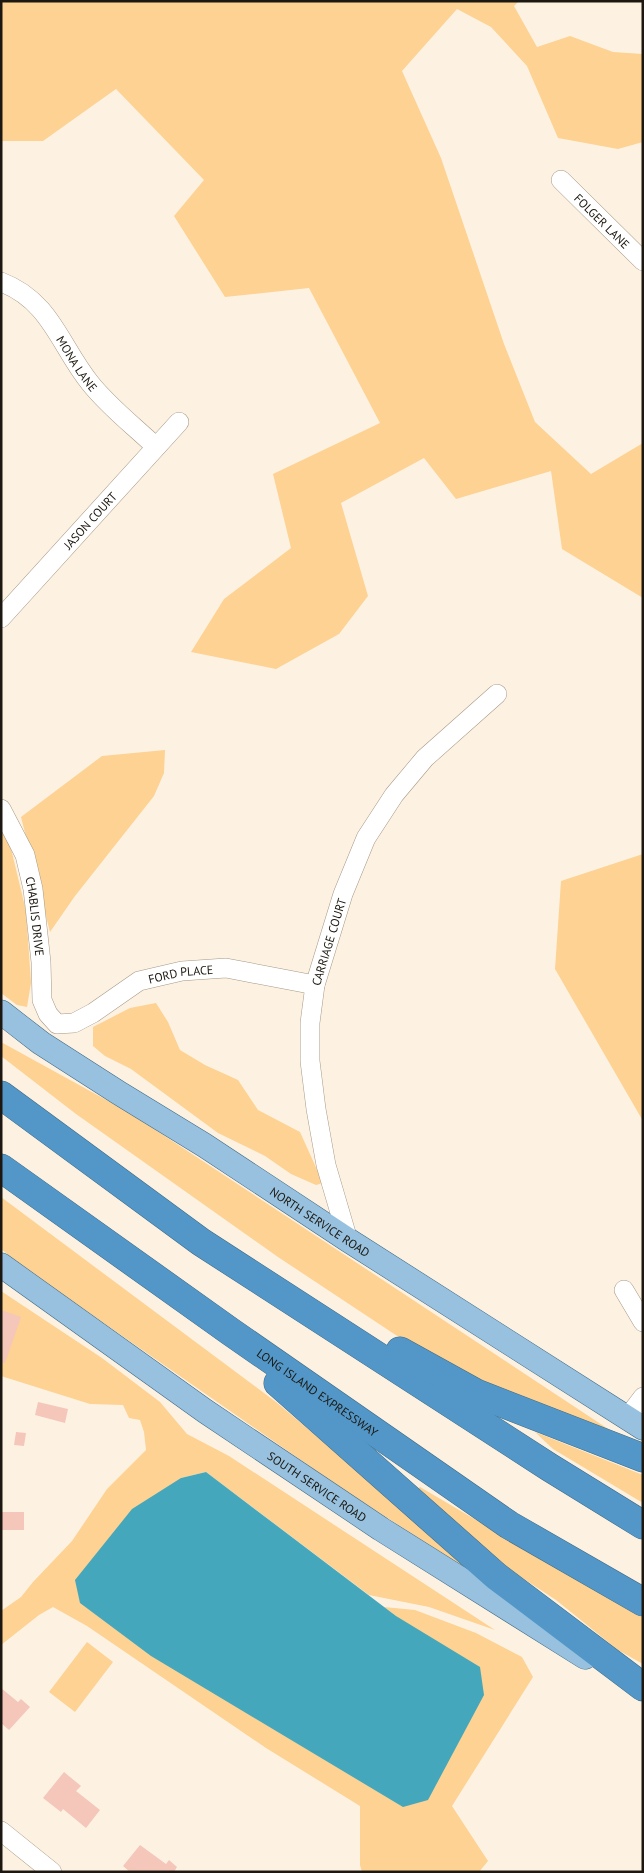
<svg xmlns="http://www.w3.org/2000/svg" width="644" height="1873" viewBox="0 0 644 1873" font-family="'PT Sans',sans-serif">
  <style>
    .green { fill: #fdd292 }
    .water { fill: #45a7bb }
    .building { fill: #f5c6ba }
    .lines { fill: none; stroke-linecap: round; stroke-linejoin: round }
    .minor-casing { stroke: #a59886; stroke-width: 20 }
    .major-casing { stroke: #3f6b88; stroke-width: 25 }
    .highway-casing { stroke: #3f6b88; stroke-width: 29 }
    .minor { stroke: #fff; stroke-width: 19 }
    .major { stroke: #97c1de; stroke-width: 24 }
    .highway { stroke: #5297c8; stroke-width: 28 }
    .labels { text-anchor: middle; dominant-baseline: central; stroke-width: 5; stroke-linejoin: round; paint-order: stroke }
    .street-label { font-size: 12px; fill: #1c1811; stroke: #fff }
  </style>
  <rect width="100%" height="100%" fill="#fdf2e2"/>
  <g class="green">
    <polygon points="1,1 519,1 514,6 537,47 570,36 613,52 643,54 643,142 618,149 558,138 527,66 491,27 457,9 402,71 441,158 504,344 535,422 591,474 643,443 643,598 562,549 551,471 456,499 424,458 341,503 368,596 339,634 276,669 191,652 224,599 291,548 273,474 380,423 309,288 225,297 174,216 204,180 116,89 43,141 1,141"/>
    <polygon points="165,750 164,773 154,796 75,896 50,932 21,817 102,756"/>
    <polygon points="1,826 8,836 26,911 31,983 27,1007 17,1005 1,993"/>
    <polygon points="643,854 643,1121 555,969 561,881"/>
    <polygon points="156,1003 168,1022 180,1050 205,1065 238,1080 258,1110 300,1132 323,1183 316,1185 291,1174 265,1156 218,1133 131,1069 105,1056 93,1046 93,1027 130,1008"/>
    <polygon points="1,1042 130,1113 643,1452 447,1369 278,1257 76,1114 1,1056"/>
    <polygon points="1,1197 276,1402 499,1590 341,1488 26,1269 1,1249"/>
    <polygon points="1,1291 102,1358 160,1402 187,1434 229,1456 495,1630 429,1607 369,1595 206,1472 181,1478 396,1616 384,1607 415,1610 476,1633 522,1657 533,1677 452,1806 488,1861 479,1872 362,1872 360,1865 360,1806 266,1748 87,1626 53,1607 39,1615 1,1645 1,1611 21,1597 33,1582 72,1541 107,1489 146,1450 144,1432 140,1420 129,1418 123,1405 90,1404 1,1376"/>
    <polygon points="535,1432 643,1475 643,1503 553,1449"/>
    <polygon points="420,1487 643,1618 643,1664 618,1650 556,1600 483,1552 414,1493"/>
    <polygon points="87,1642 113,1662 75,1712 49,1692"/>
  </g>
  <polygon class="water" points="206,1472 396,1616 480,1667 484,1695 428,1800 403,1807 151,1656 80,1603 75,1580 132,1509 181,1478"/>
  <g class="building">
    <polygon points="1,1310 21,1317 5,1363 1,1362"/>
    <polygon points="38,1402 68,1409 65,1423 35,1415"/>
    <polygon points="16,1432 26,1433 24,1446 14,1445"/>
    <rect x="1" y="1512" width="23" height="18"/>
    <polygon points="1,1688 18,1702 21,1699 30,1707 9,1730 1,1723 3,1721 1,1720"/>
    <polygon points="64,1772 81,1786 76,1791 100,1810 86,1828 63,1809 61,1812 43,1798"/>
    <polygon points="140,1845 166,1864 169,1860 177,1867 174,1872 130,1872 123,1866"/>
  </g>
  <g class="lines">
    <g class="minor-casing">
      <g id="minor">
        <path id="s1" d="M 561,180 L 643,261"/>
        <path id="s2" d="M 1,282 C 51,301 60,346 90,383 C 109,407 134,426 156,447"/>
        <path id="s3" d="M 1,618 L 179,422"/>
        <path id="s4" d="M 1,809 L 25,855 L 33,889 L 41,962 L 42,1000 L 48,1014 L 57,1024 L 74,1023 L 93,1013 L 139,981 L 182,971 L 226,968 L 315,985"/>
        <path id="s5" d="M 348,1240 L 326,1165 L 316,1109 L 310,1061 L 310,1023 L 315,985 L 343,894 L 366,838 L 394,795 L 425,758 L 497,694"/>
        <polyline points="624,1290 643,1322"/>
        <polyline points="627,1418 643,1397"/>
        <polyline points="1,1831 52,1872"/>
      </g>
    </g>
    <g class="major-casing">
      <g id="major">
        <path id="s6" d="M 1,1012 L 41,1043 L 119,1093 L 204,1145 L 348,1240 L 643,1428"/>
        <path id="s7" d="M 1,1265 L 205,1411 L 381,1529 L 585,1657"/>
      </g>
    </g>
    <g class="highway-casing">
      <g id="highway">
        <polyline points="1,1095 201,1242 549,1467 643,1525"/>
        <path id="s8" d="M 1,1168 L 231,1332 L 509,1525 L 643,1602"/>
        <polyline points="400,1351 476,1393 643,1458"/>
        <polyline points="278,1383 496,1576 643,1687"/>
      </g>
    </g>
    <use href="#minor" class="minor"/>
    <use href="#major" class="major"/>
    <use href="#highway" class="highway"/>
  </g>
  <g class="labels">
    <g class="street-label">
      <text stroke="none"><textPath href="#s1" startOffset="58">FOLGER LANE</textPath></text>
      <text stroke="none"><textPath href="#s2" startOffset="114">MONA LANE</textPath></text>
      <text stroke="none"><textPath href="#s3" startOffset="132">JASON COURT</textPath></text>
      <text stroke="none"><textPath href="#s4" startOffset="114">CHABLIS DRIVE</textPath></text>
      <text stroke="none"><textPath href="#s5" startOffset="305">CARRIAGE COURT</textPath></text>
      <text stroke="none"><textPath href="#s4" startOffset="364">FORD PLACE</textPath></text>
      <text stroke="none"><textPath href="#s6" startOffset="382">NORTH SERVICE ROAD</textPath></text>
      <text stroke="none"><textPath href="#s8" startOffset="388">LONG ISLAND EXPRESSWAY</textPath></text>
      <text stroke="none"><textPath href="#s7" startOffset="386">SOUTH SERVICE ROAD</textPath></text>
    </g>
  </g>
  <rect width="644" height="1873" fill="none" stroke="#1c1811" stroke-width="5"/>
</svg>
